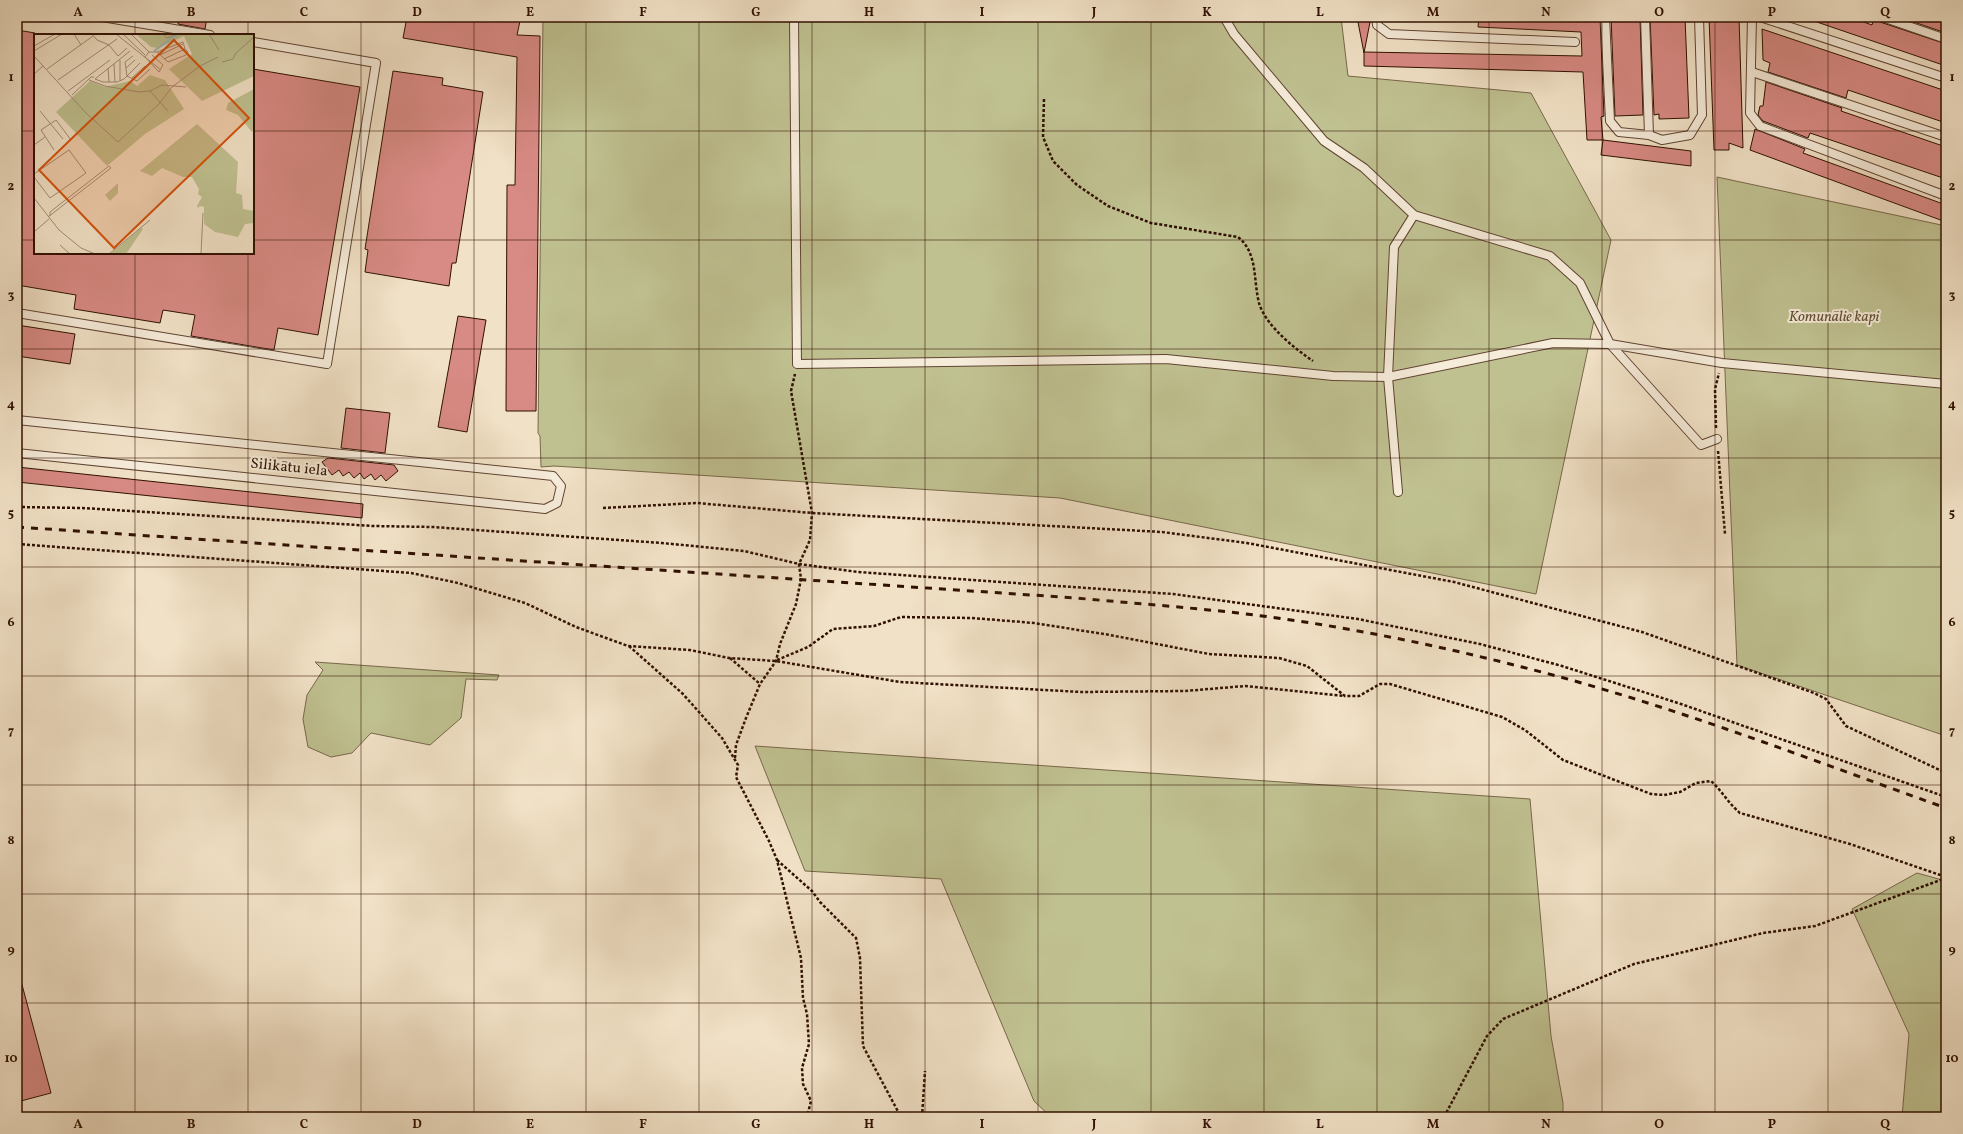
<svg xmlns="http://www.w3.org/2000/svg" width="1963" height="1134" viewBox="0 0 1963 1134" font-family="Vollkorn,serif">
  <style>
    .green { fill: #c0c191; stroke: #78684a }
    .building { fill: #d88a84; stroke: #301002 }
    .lines { fill: none; stroke-linecap: round; stroke-linejoin: round }
    .service-casing { stroke: #604433; stroke-width: 10 }
    .path { stroke: #301002; stroke-width: 2.5; stroke-dasharray: 3 2; stroke-linecap: butt }
    .service { stroke: #f6ecda; stroke-width: 8 }
    .rail { stroke: #301002; stroke-width: 3; stroke-dasharray: 7 7; stroke-linecap: butt }
    .grid { fill: none; stroke: #301002; stroke-width: 1; stroke-opacity: 0.55 }
    .labels { text-anchor: middle; dominant-baseline: central; stroke-width: 4; stroke-linejoin: round; paint-order: stroke }
    .park-label { font-size: 15px; font-style: italic; fill: #624e34; stroke: #f6ecda }
    .street-label { font-size: 15px; fill: #301002; stroke: #f6ecda }
    .inset-river { fill: none; stroke: #9bbcba; stroke-width: 2 }
    .inset-road { fill: none; stroke: #a48d78; stroke-width: 1 }
    .view { fill: #d6520b; fill-opacity: 0.15; stroke: #d6520b; stroke-width: 2 }
    .inset-edge { fill: none; stroke: #301002; stroke-width: 2 }
    .neatline { fill: none; stroke: #301002; stroke-width: 1.5 }
    .grid-label { font-size: 13px; text-anchor: middle; font-weight: bold; fill: #301002 }
  </style>
  <rect width="100%" height="100%" fill="#f1e1c6"/>
  <filter id="stains"><feTurbulence type="fractalNoise" baseFrequency=".005" numOctaves="4"/><feColorMatrix values="0 0 0 0 .2 0 0 0 0 .09 0 0 0 0 .02 0 0 0 .5 -.17"/></filter>
  <radialGradient id="worn" r=".72"><stop offset=".6" stop-color="#630" stop-opacity="0"/><stop offset="1" stop-color="#630" stop-opacity=".3"/></radialGradient>
  <g class="green">
    <polygon points="543,17 1341,17 1348,76 1531,93 1611,240 1536,594 1060,498 554,466 541,467 540,436 538,433"/>
    <polygon points="1717,177 1946,226 1946,736 1737,665"/>
    <polygon points="315,662 499,675 497,680 466,679 461,718 430,745 371,733 352,753 331,757 308,747 303,719 307,695 323,670"/>
    <polygon points="755,746 1530,799 1551,1036 1563,1103 1563,1117 1051,1117 1034,1101 941,879 805,871"/>
    <polygon points="1917,873 1946,881 1946,1117 1902,1117 1909,1034 1852,909"/>
  </g>
  <g class="building">
    <polygon points="179,17 207,17 205,29 178,24"/>
    <polygon points="407,17 496,17 520,21 517,35 540,36 536,411 506,411 507,185 515,185 517,57 403,38"/>
    <polygon points="1357,17 1371,17 1364,53"/>
    <polygon points="1479,17 1600,17 1604,116 1601,117 1603,140 1587,140 1583,72 1364,66 1364,52 1582,56 1581,32 1478,27"/>
    <polygon points="1611,17 1640,17 1643,115 1615,116"/>
    <polygon points="1650,17 1685,17 1689,118 1659,119 1659,114 1654,115"/>
    <polygon points="1709,17 1739,17 1743,148 1729,143 1729,150 1714,150"/>
    <polygon points="1808,17 1850,17 1872,25 1874,17 1877,17 1880,22 1946,44 1946,66 1808,19"/>
    <polygon points="1899,17 1946,17 1946,33"/>
    <polygon points="1762,29 1946,91 1946,123 1848,90 1846,98 1768,72 1770,63 1763,60"/>
    <polygon points="17,30 35,33 35,253 253,253 253,69 360,87 318,335 278,328 274,350 191,336 195,315 163,310 160,323 74,309 76,295 17,285"/>
    <polygon points="393,71 443,78 442,85 483,92 456,263 452,263 449,286 365,272 368,250 365,249"/>
    <polygon points="1766,82 1842,108 1841,111 1946,147 1946,179 1810,133 1808,138 1763,121 1758,115 1760,106 1763,106"/>
    <polygon points="1755,129 1805,149 1803,153 1946,205 1946,222 1750,150"/>
    <polygon points="1603,140 1691,151 1691,166 1601,155"/>
    <polygon points="458,316 486,320 467,432 438,427"/>
    <polygon points="17,325 75,334 70,364 17,356"/>
    <polygon points="346,408 390,413 385,453 341,448"/>
    <polygon points="328,458 394,465 398,471 386,481 381,475 375,480 371,474 364,479 360,473 354,478 349,472 343,476 339,470 332,475 322,462"/>
    <polygon points="17,467 363,504 362,518 17,482"/>
    <polygon points="17,981 21,981 51,1093 17,1102"/>
  </g>
  <g class="lines">
    <g class="service-casing">
      <g id="service">
        <polyline points="102,17 210,35"/>
        <polyline points="794,17 797,364 1166,359 1333,376 1388,377 1553,343 1610,344 1722,363 1946,384"/>
        <polyline points="1224,17 1234,34 1324,141 1364,168 1414,215 1550,256 1580,283 1610,344 1701,445 1717,439"/>
        <polyline points="1376,17 1377,25 1389,34 1575,42"/>
        <polyline points="1605,17 1610,121 1619,132 1649,135 1662,140 1690,135 1702,115 1699,17"/>
        <polyline points="1645,17 1649,135"/>
        <polyline points="1752,17 1750,113 1760,126 1946,196"/>
        <polyline points="1760,17 1946,78"/>
        <polyline points="1882,17 1946,39"/>
        <polyline points="1752,72 1946,137"/>
        <polyline points="17,313 327,364 376,63 253,42"/>
        <polyline points="17,420 553,476 561,486 557,503 545,509 17,453"/>
        <polyline points="1398,492 1388,377 1394,247 1414,215"/>
      </g>
    </g>
    <g class="path">
      <path d="M 1044,99 L 1043,137 L 1053,161 L 1077,185 L 1108,206 L 1151,223 L 1238,237 C 1258,253 1253,279 1259,303 C 1266,326 1294,348 1313,361"/>
      <polyline points="1716,428 1715,389 1719,373"/>
      <polyline points="1718,451 1725,534"/>
      <polyline points="17,507 82,508 373,526 433,527 662,543 744,551 799,564 858,572 1173,594 1358,619 1480,644 1562,666 1681,704 1946,797"/>
      <polyline points="603,508 697,503 812,513 1162,532 1247,543 1454,582 1642,632 1814,693 1826,699 1846,726 1946,773"/>
      <polyline points="17,544 411,573 458,583 525,603 576,627 628,646 690,650 729,658 776,661 900,682 1081,692 1185,691 1245,686 1345,696"/>
      <polyline points="629,646 683,694 722,738 738,765 736,777 769,841 777,860 801,958 803,998 807,1014 809,1044 802,1068 803,1084 811,1101 807,1117"/>
      <polyline points="730,658 760,684"/>
      <path d="M 777,660 L 808,647 L 833,629 L 874,626 L 901,617 L 972,618 L 1034,623 L 1110,635 L 1209,654 L 1279,658 L 1307,666 L 1345,696 L 1359,696 L 1380,684 L 1390,684 L 1502,717 L 1525,730 L 1563,760 L 1651,794 L 1664,795 L 1680,792 L 1696,783 L 1711,781 C 1722,791 1729,804 1740,813 L 1850,844 L 1946,877"/>
      <polyline points="735,758 736,745 746,718 760,684 776,661 780,644 796,604 801,579 799,564 810,540 812,513 791,391 795,374"/>
      <polyline points="777,860 812,891 820,902 856,938 860,958 863,1046 901,1117"/>
      <polyline points="922,1117 925,1071"/>
      <polyline points="1444,1117 1487,1036 1503,1019 1634,964 1763,933 1815,926 1946,878"/>
    </g>
    <use href="#service" class="service"/>
    <path class="rail" d="M 17,527 L 1076,598 C 1130,603 1184,607 1238,613 C 1333,624 1428,643 1522,667 C 1666,703 1806,758 1946,808"/>
  </g>
  <path class="grid" d="M 135,17 L 135,35M 248,17 L 248,35M 361,17 L 361,1117M 474,17 L 474,1117M 586,17 L 586,1117M 699,17 L 699,1117M 812,17 L 812,1117M 925,17 L 925,1117M 1038,17 L 1038,1117M 1151,17 L 1151,1117M 1264,17 L 1264,1117M 1377,17 L 1377,1117M 1489,17 L 1489,1117M 1602,17 L 1602,1117M 1715,17 L 1715,1117M 1828,17 L 1828,1117M 17,131 L 35,131M 253,131 L 1946,131M 17,240 L 35,240M 253,240 L 1946,240M 135,253 L 135,1117M 248,253 L 248,1117M 17,349 L 1946,349M 17,458 L 1946,458M 17,567 L 1946,567M 17,676 L 1946,676M 17,785 L 1946,785M 17,894 L 1946,894M 17,1003 L 1946,1003"/>
  <g class="labels">
    <g class="park-label">
      <text x="1834" y="317">Komunālie kapi</text>
    </g>
    <g class="street-label">
      <text transform="translate(289 468) rotate(6)">Silikātu iela</text>
    </g>
  </g>
  <g transform="translate(34 34)">
    <rect width="220" height="220" fill="#f1e1c6"/>
    <path d="M 102,0 L 220,0 L 220,42 L 168,67 L 135,35 L 158,20 L 150,2 L 124,14 L 117,13 ZM 116,41 L 131,46 L 150,75 L 111,100 L 73,132 L 22,78 L 56,47 L 71,53 L 96,47 L 103,52 ZM 220,55 L 220,95 L 218,98 L 204,81 L 192,76 L 194,69 ZM 163,90 L 204,128 L 202,159 L 208,161 L 209,175 L 220,177 L 220,189 L 211,190 L 204,203 L 181,198 L 170,190 L 170,173 L 166,172 L 164,174 L 163,172 L 168,163 L 164,160 L 165,155 L 158,143 L 149,143 L 128,134 L 118,142 L 106,137 ZM 84,149 L 84,159 L 76,167 L 71,161 ZM 107,194 L 109,195 L 92,220 L 76,220 Z" fill="#c0c191"/>
    <path class="inset-river" d="M 120,17 L 144,0"/>
    <path class="inset-road" d="M 40,0 L 47,11M 58,0 L 63,6 L 75,11 L 84,22 L 93,14M 82,0 L 127,36M 89,0 L 111,21M 97,0 L 115,18M 129,0 L 133,4 L 143,0M 175,0 L 185,16M 0,12 L 21,0M 0,17 L 28,0M 96,17 L 61,45 L 69,48 L 83,48 L 90,45 L 106,29M 123,18 L 134,28 L 152,21 L 154,18 L 151,15M 126,21 L 149,10M 0,22 L 52,79 L 84,108 L 125,70 L 138,53 L 166,32 L 184,23M 99,22 L 91,28 L 93,42 L 103,47 L 116,35M 111,23 L 115,18 L 123,18 L 149,8 L 151,15 L 130,25M 111,23 L 125,38 L 129,31 L 118,21M 86,26 L 86,46M 188,28 L 199,25 L 202,19 L 220,3M 80,30 L 81,48M 74,34 L 75,48M 92,34 L 101,26M 13,35 L 59,2M 0,40 L 9,32M 98,44 L 111,32M 24,46 L 83,5M 55,46 L 71,52 L 105,58 L 116,57 L 128,51 L 152,53M 34,57 L 76,26M 116,57 L 134,77M 38,61 L 57,43 L 60,43M 6,77 L 29,105M 0,111 L 11,103M 20,116 L 7,96 L 22,86 L 37,106M 0,140 L 35,116 L 52,139 L 16,164 L 0,143M 0,164 L 25,196 L 47,214M 16,182 L 16,178 L 75,132 L 77,134M 14,183 L 77,134M 0,198 L 15,185M 26,211 L 36,220M 47,214 L 61,220M 75,220 L 116,186M 167,220 L 169,179"/>
    <path class="view" d="M 140,6 L 215,84 L 80,214 L 5,136 Z"/>
    <rect width="220" height="220" class="inset-edge"/>
  </g>
  <rect width="1963" height="1134" fill="none" stroke="#f1e1c6" stroke-width="44"/>
  <rect x="22" y="22" width="1919" height="1090" class="neatline"/>
  <g class="grid-label">
    <text x="78" y="16">A</text>
    <text x="191" y="16">B</text>
    <text x="304" y="16">C</text>
    <text x="417" y="16">D</text>
    <text x="530" y="16">E</text>
    <text x="643" y="16">F</text>
    <text x="756" y="16">G</text>
    <text x="869" y="16">H</text>
    <text x="982" y="16">I</text>
    <text x="1094" y="16">J</text>
    <text x="1207" y="16">K</text>
    <text x="1320" y="16">L</text>
    <text x="1433" y="16">M</text>
    <text x="1546" y="16">N</text>
    <text x="1659" y="16">O</text>
    <text x="1772" y="16">P</text>
    <text x="1885" y="16">Q</text>
    <text x="11" y="81">1</text>
    <text x="1952" y="81">1</text>
    <text x="11" y="190">2</text>
    <text x="1952" y="190">2</text>
    <text x="11" y="299">3</text>
    <text x="1952" y="299">3</text>
    <text x="11" y="408">4</text>
    <text x="1952" y="408">4</text>
    <text x="11" y="517">5</text>
    <text x="1952" y="517">5</text>
    <text x="11" y="626">6</text>
    <text x="1952" y="626">6</text>
    <text x="11" y="735">7</text>
    <text x="1952" y="735">7</text>
    <text x="11" y="844">8</text>
    <text x="1952" y="844">8</text>
    <text x="11" y="953">9</text>
    <text x="1952" y="953">9</text>
    <text x="11" y="1062">10</text>
    <text x="1952" y="1062">10</text>
    <text x="78" y="1128">A</text>
    <text x="191" y="1128">B</text>
    <text x="304" y="1128">C</text>
    <text x="417" y="1128">D</text>
    <text x="530" y="1128">E</text>
    <text x="643" y="1128">F</text>
    <text x="756" y="1128">G</text>
    <text x="869" y="1128">H</text>
    <text x="982" y="1128">I</text>
    <text x="1094" y="1128">J</text>
    <text x="1207" y="1128">K</text>
    <text x="1320" y="1128">L</text>
    <text x="1433" y="1128">M</text>
    <text x="1546" y="1128">N</text>
    <text x="1659" y="1128">O</text>
    <text x="1772" y="1128">P</text>
    <text x="1885" y="1128">Q</text>
  </g>
  <rect width="100%" height="100%" filter="url(#stains)"/>
  <rect width="100%" height="100%" fill="url(#worn)"/>
</svg>
